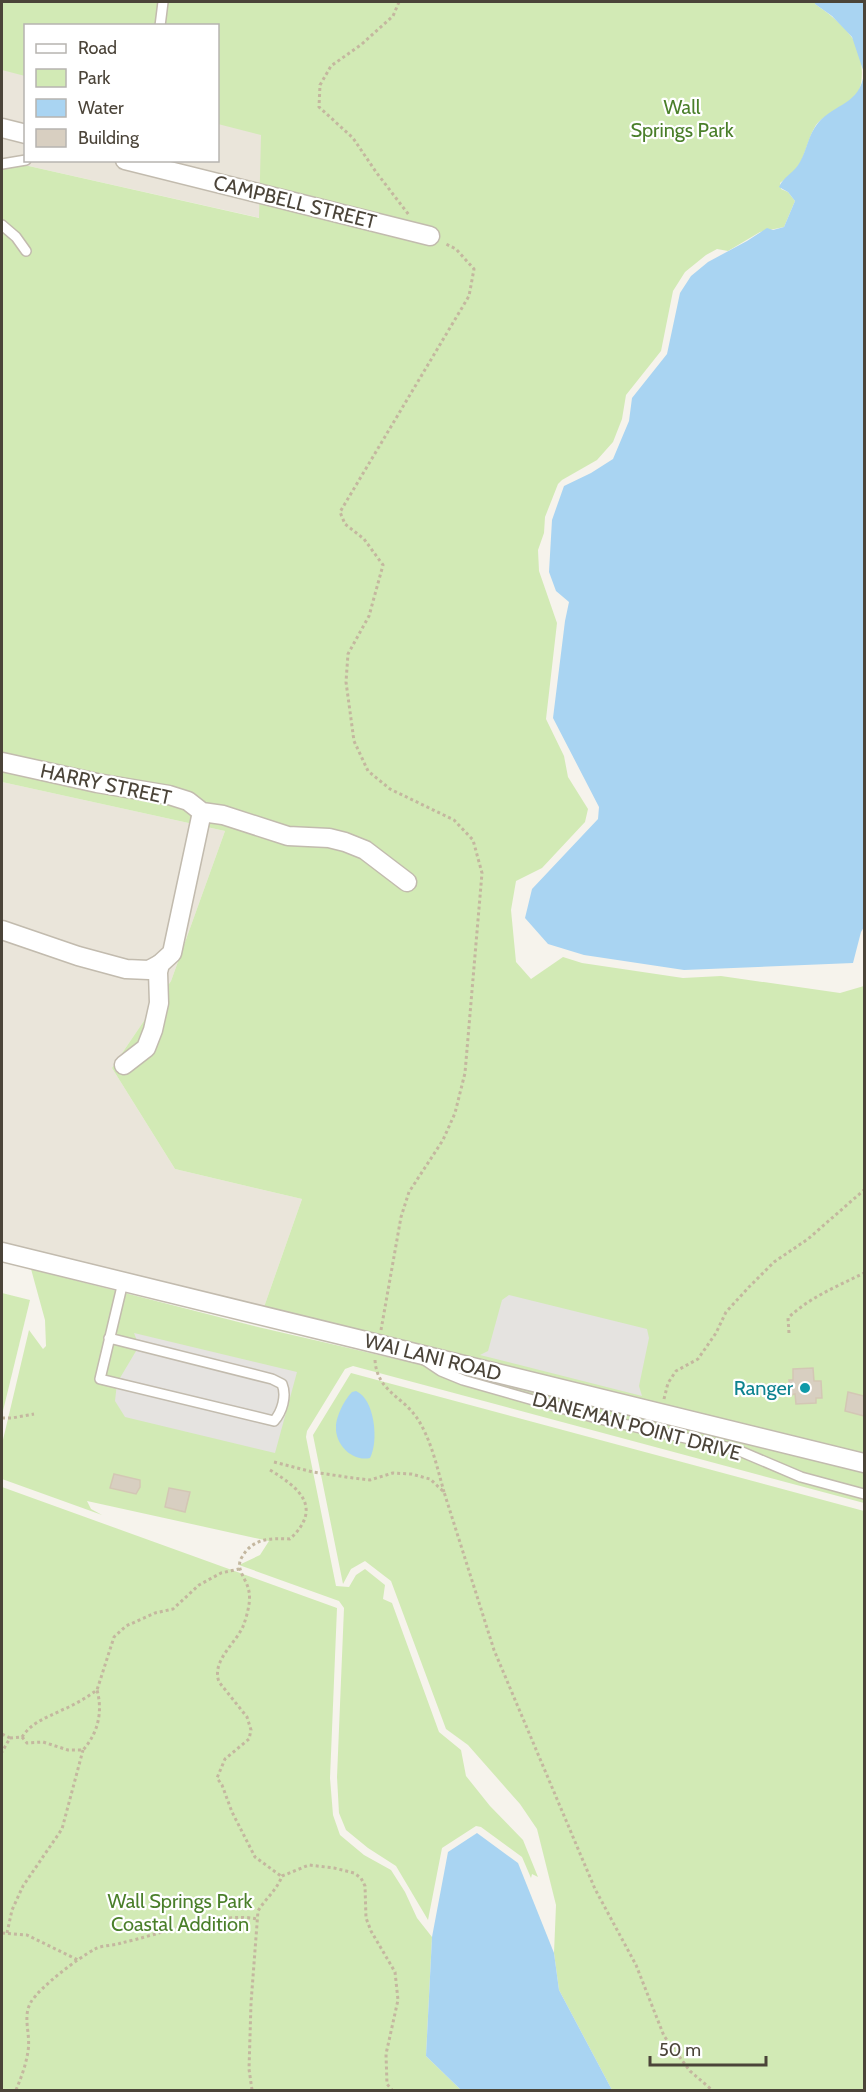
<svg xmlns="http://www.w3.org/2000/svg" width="866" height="2092" viewBox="0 0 866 2092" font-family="Cabin,sans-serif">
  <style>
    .residential { fill: #eae5da }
    .green { fill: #d2eab5 }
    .parking { fill: #e5e3e0 }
    .water { fill: #a9d4f2 }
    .building { fill: #d8cfc1; stroke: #d3c7b4; stroke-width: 1.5 }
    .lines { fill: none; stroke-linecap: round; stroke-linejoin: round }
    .lane-casing { stroke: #c2bbae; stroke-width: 12 }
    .street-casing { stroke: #c2bbae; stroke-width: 21 }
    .path { stroke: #c4b79f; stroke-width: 3; stroke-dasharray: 3 3; stroke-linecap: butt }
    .lane { stroke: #fff; stroke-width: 9 }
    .street { stroke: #fff; stroke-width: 18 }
    .culture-dot { fill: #0f9aa8; stroke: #fff; stroke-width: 2 }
    .labels { text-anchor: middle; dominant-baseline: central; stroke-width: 4.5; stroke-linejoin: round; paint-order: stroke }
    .park-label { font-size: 20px; fill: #4a7f2a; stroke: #fff }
    .street-label { font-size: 20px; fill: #4b4439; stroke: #fff }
    .culture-label { font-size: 20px; fill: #0d838f; stroke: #fff; text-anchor: end }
  </style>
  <rect width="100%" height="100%" fill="#f6f3ec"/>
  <g class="residential">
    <polygon points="2,4 26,26 26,160 218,160 218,63 263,76 260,218 2,160"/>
    <polygon points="2,782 225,831 171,981 112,1068 175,1169 302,1199 264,1307 2,1243"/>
  </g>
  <g class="green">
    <path d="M 2,2 L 815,2 L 815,4 C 828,13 840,22 850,35 C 862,49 866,79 857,95 C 847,108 826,112 816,125 C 809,136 807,148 802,159 C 798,170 788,176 780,183 L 781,189 L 788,192 L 795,201 L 784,227 L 760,232 L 728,251 L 717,249 L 706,255 L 685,272 L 673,291 L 661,351 L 626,395 L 622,419 L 613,442 L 597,460 L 562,480 L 558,484 L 545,517 L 544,533 L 538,550 L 539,571 L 557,623 L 546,719 L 564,756 L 568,777 L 588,809 L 585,822 L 542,868 L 516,881 L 511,910 L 516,962 L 531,979 L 563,957 L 582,963 L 683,978 L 721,976 L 840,993 L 864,986 L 864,1454 L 264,1307 L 302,1199 L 175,1169 L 112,1068 L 171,981 L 225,831 L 2,782 L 2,160 L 259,218 L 261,135 L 218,124 L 218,26 L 26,26 L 25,76 L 2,70 Z"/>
    <polygon points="31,1269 258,1327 422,1365 423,1363 864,1473 864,1503 353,1366 345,1369 307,1431 306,1437 336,1586 349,1587 356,1575 365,1569 385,1585 383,1599 392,1603 439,1732 461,1750 466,1776 490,1806 523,1840 538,1877 532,1874 531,1878 522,1857 481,1827 476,1826 442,1848 428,1920 396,1866 368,1848 346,1830 339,1813 337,1777 344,1608 339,1601 239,1565 260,1555 269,1541 87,1501 91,1509 102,1515 2,1479 2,1444 29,1330 43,1349 46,1346 45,1320"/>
    <polygon points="2,1293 30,1300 2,1415"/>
    <polygon points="351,1373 864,1511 864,2090 612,2090 559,1990 554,1953 556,1905 537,1829 520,1804 468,1745 446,1729 391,1581 365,1561 351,1569 343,1584 313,1435"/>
    <polygon points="2,1487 337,1608 330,1778 333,1815 340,1835 364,1855 391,1870 405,1892 417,1918 432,1937 426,2056 461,2090 2,2090"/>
  </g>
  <g class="parking">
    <polygon points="509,1295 647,1329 649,1338 639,1386 642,1396 480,1355 488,1351 502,1300"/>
    <polygon points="134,1333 297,1372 275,1453 125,1417 115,1401 117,1383 139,1346"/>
  </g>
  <g class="water">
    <polygon points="815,2 864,2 864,73 852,37 832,16 815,4"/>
    <path d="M 864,73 L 864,927 L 861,932 L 853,963 L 684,970 L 584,955 L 548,944 L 525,918 L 532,889 L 598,819 L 599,807 L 553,718 L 565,621 L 569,602 L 556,591 L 549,572 L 552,520 L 564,486 L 591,473 L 613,459 L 629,421 L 632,398 L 667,354 L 680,293 L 691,276 L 708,262 L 747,241 L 767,228 L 773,230 L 784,227 L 795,201 L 788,192 L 779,187 C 783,177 795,172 800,162 C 807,150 808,135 818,123 C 835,103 860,105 864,73 Z"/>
    <path d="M 356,1391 C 375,1399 379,1442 370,1458 C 352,1462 335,1444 336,1427 C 336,1416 345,1399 352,1392 Z"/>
    <polygon points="477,1833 518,1863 554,1953 559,1990 612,2090 461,2090 426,2056 432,1937 448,1852"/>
  </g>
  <g class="building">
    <polygon points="813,1368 814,1381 821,1381 822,1398 816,1398 816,1403 796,1404 795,1394 790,1395 789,1380 793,1380 793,1369"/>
    <polygon points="848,1392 864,1396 864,1416 845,1411"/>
    <polygon points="114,1474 140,1480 140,1487 136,1494 110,1488"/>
    <polygon points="169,1488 190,1492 185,1512 165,1507"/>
  </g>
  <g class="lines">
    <g class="lane-casing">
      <g id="lane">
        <polyline points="160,26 163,2"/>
        <polyline points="2,164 26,160"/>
        <polyline points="2,225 16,237 26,251"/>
        <path d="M 109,1338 L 272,1379 L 282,1384 C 287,1396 282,1412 274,1421 L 100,1379 L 123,1282"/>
        <polyline points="423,1359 441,1371 463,1380 600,1419 735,1449 801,1477 864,1494"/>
      </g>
    </g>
    <g class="street-casing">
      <g id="street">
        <polyline points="2,128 26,134"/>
        <polyline points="125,160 430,236"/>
        <polyline points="2,762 97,783 169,795 188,801 202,812 223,815 288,836 329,838 345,842 365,850 407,882"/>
        <polyline points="2,930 78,956 126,969 149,970 160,964"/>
        <polyline points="124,1065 146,1048 153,1030 159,1003 158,972 160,964 172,953 202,812"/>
        <polyline points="2,1252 864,1463"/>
      </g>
    </g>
    <g class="path">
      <polyline points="399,2 393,16 362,44 331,66 320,85 319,107 353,138 376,172 409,215"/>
      <polyline points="381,1330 401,1217 409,1192 443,1140 455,1113 465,1073 482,873 473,840 454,820 390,789 368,771 354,741 346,682 348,654 369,616 383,565 364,539 345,524 340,512 469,296 474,269 456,249 444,243"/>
      <path d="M 789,1333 L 788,1318 C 810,1297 838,1286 864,1273"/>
      <path d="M 375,1360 C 377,1391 402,1396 417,1418 C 431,1439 437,1467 444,1492"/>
      <polyline points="664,1399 668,1383 676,1371 698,1359 716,1333 726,1312 749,1287 774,1262 808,1239 864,1190"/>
      <polyline points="2,1418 12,1418 34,1414"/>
      <polyline points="274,1462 313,1472 353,1478 370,1480 393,1473 411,1474 430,1479 444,1492 494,1650 595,1889 636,1965 664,2036 690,2071 712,2090"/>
      <path d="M 270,1470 C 300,1488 323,1508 290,1539 C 270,1538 253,1538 242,1557 C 234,1569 248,1580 249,1592 C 251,1601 247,1615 244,1624 C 237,1643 211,1660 219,1682 L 247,1717 L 251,1730 L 249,1739 L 225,1759 L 217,1778 L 222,1785 L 232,1812 L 255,1857 L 281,1876"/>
      <polyline points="2,1734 10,1738 2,1752"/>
      <path d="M 22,1737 L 27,1743 L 43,1742 L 68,1750 L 83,1750 C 98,1733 103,1712 97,1690"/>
      <path d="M 10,1738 L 22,1737 C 32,1722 46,1718 62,1710 C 74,1705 86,1698 97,1690 L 114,1637 L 126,1626 L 155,1613 L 173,1609 L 199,1585 L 221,1573 L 239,1569"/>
      <polyline points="2,1933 27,1935 78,1960"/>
      <polyline points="7,1933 12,1910 23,1886 62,1829 83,1750"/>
      <path d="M 16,2090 C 21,2078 26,2065 28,2051 C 31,2034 22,2017 31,2002 C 40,1987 78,1958 95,1949 C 102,1945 113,1946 121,1943 C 158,1935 221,1911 257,1919"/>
      <path d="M 252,2090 L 249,2069 L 251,2003 L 258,1911 C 265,1899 277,1890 282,1876 L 309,1865 L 334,1868 L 354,1873 L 361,1878 L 365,1886 L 366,1918 L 371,1931 L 395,1972 L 398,2000 L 386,2054 L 387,2084 L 392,2090"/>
    </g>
    <use href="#lane" class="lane"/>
    <use href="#street" class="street"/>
  </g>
  <circle class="culture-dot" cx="805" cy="1388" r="6"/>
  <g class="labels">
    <g class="park-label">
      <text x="682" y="107">Wall<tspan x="682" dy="23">Springs Park</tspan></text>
      <text x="180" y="1901">Wall Springs Park<tspan x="180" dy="23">Coastal Addition</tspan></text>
    </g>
    <g class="street-label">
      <text transform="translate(295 202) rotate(14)">CAMPBELL STREET</text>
      <text transform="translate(106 784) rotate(12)">HARRY STREET</text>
      <text transform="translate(433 1357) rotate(14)">WAI LANI ROAD</text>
      <text transform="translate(637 1426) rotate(15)">DANEMAN POINT DRIVE</text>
    </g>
    <g class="culture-label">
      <text x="793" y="1388">Ranger</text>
    </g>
  </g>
  <rect width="866" height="2092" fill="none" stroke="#4b4439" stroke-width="6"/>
  <rect x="24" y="24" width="195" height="138" fill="#ffffff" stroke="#b7b4b0" stroke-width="1.5"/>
  <rect x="36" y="44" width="30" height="9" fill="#ffffff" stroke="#b7b4b0" stroke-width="1.5"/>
  <text x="78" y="54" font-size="18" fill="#4b4439">Road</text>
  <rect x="36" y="69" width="30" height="18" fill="#d2eab5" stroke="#b7b4b0" stroke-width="1.5"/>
  <text x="78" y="84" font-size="18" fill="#4b4439">Park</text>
  <rect x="36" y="99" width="30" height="18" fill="#a9d4f2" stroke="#b7b4b0" stroke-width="1.5"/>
  <text x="78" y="114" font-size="18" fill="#4b4439">Water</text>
  <rect x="36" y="129" width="30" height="18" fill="#d8cfc1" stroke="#b7b4b0" stroke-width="1.5"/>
  <text x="78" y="144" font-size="18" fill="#4b4439">Building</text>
  <path d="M650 2056v9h116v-9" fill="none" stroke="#4b4439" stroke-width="3"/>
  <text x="659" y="2056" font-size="18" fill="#4b4439" stroke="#ffffff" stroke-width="4.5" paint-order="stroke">50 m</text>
</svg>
